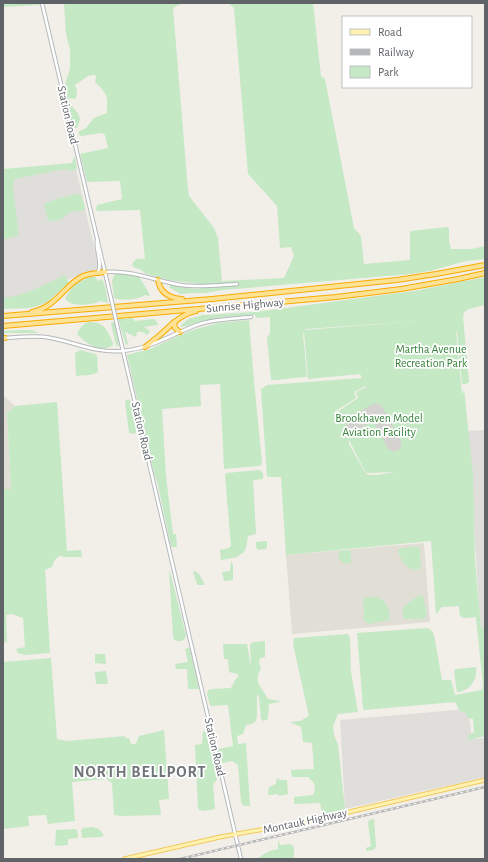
<svg xmlns="http://www.w3.org/2000/svg" width="488" height="862" viewBox="0 0 488 862" font-family="'Alegreya Sans',sans-serif">
  <style>
    .industrial { fill: #e0deda }
    .education { fill: #e1ded6 }
    .green { fill: #c5e8c5; fill-rule: evenodd }
    .lines { fill: none; stroke-linecap: round; stroke-linejoin: round }
    .runway { stroke: #d4d3d0; stroke-width: 15 }
    .tertiary-casing { stroke: #b5b8bc; stroke-width: 4.5 }
    .secondary-casing { stroke: #b6babf; stroke-width: 4.5 }
    .primary-casing { stroke: #f2c960; stroke-width: 5 }
    .motorway-casing { stroke: #f9ab00; stroke-width: 6 }
    .tertiary { stroke: #fff; stroke-width: 2.5 }
    .secondary { stroke: #fff; stroke-width: 2.5 }
    .primary { stroke: #fff2af; stroke-width: 3 }
    .motorway { stroke: #fde293; stroke-width: 4 }
    .rail-casing { stroke: #b6b7b8; stroke-width: 2.5 }
    .rail { stroke: #fff; stroke-width: 1; stroke-dasharray: 3; stroke-linecap: butt }
    .secondary-bridge-casing { stroke: #b6babf; stroke-width: 4.5; stroke-linecap: butt }
    .secondary-bridge { stroke: #fff; stroke-width: 2.5 }
    .labels { text-anchor: middle; dominant-baseline: central; stroke-width: 3.5; stroke-linejoin: round; paint-order: stroke }
    .street-label { font-size: 12px; fill: #5f6368; stroke: #fff }
    .park-label { font-size: 12px; fill: #348238; stroke: #fff }
    .district-label { font-size: 16px; font-weight: bold; letter-spacing: 1px; fill: #70757a; stroke: #fff }
  </style>
  <rect width="100%" height="100%" fill="#f1efe8"/>
  <g class="industrial">
    <polygon points="75,164 98,264 98,269 6,301 3,301 3,170"/>
    <polygon points="485,430 485,700 468,431"/>
    <polygon points="468,709 472,739 485,738 485,777 345,809 340,720"/>
  </g>
  <g class="education">
    <polygon points="3,387 4,396 15,406 7,414 11,489 3,489"/>
    <polygon points="424,543 430,622 292,634 286,555"/>
  </g>
  <g class="green">
    <polygon points="3,3 40,3 40,5 3,7"/>
    <path d="M 64,3 L 183,3 L 173,8 L 188,190 L 189,196 L 214,228 L 218,238 L 222,281 L 284,278 L 294,256 L 291,247 L 280,248 L 277,206 L 248,174 L 234,8 L 228,3 L 313,3 L 321,76 L 325,79 L 354,228 L 361,236 L 364,264 L 410,260 L 410,232 L 411,231 L 447,227 L 449,228 L 449,241 L 451,249 L 472,249 L 485,246 L 485,259 L 466,261 L 430,271 L 411,274 L 223,290 L 205,293 L 192,293 L 180,294 L 169,287 L 171,285 L 195,289 L 210,287 L 199,284 L 169,280 L 146,274 L 140,269 L 135,268 L 132,265 C 136,257 137,259 145,259 L 140,210 L 98,211 L 96,210 L 97,205 L 122,199 L 120,181 L 87,182 L 80,154 L 108,148 L 105,135 L 102,133 L 80,136 L 78,132 L 86,128 L 94,118 L 107,113 C 106,109 108,104 107,99 C 106,92 100,87 95,82 L 96,76 L 93,75 L 88,76 L 75,85 C 77,91 78,94 75,99 L 69,98 C 70,112 86,110 77,128 L 73,128 L 64,88 L 70,68 L 70,50 L 66,34 Z"/>
    <polygon points="75,157 77,168 73,171 65,169 14,179 13,188 19,235 3,240 3,169 72,163 73,159"/>
    <polygon points="77,194 81,195 85,207 83,211 76,211 71,212 60,220 48,221 44,204 56,199"/>
    <path d="M 115,273 L 138,276 C 141,279 149,292 150,296 L 145,295 C 138,300 121,301 114,298 L 112,281 Z"/>
    <path d="M 65,275 L 69,283 C 62,288 54,297 47,302 C 34,310 18,308 3,309 L 3,298 C 25,296 45,284 65,275 Z"/>
    <path d="M 89,277 L 95,277 L 98,281 L 102,279 L 105,286 L 108,303 L 100,301 C 94,305 77,306 70,303 C 68,302 67,300 65,299 C 72,286 76,283 89,277 Z"/>
    <path d="M 485,277 L 485,305 L 469,309 L 464,312 L 463,317 L 469,382 L 466,384 L 462,384 L 457,332 L 456,331 L 462,395 L 464,389 L 473,474 L 475,560 L 481,627 L 485,628 L 485,736 L 468,740 L 468,736 L 474,732 L 473,719 L 468,718 L 466,713 L 460,711 L 455,702 L 364,710 L 363,708 L 357,633 L 428,628 L 432,631 L 434,635 L 442,680 L 451,680 L 455,695 L 482,690 L 483,686 L 476,617 L 464,618 L 460,616 L 459,606 L 442,607 L 436,614 L 431,541 L 286,555 L 281,477 L 268,477 L 267,476 L 261,389 L 267,385 L 362,378 L 360,374 L 308,379 L 304,332 L 303,334 L 307,376 L 305,377 L 276,380 L 271,380 L 267,337 L 270,334 L 270,317 L 256,318 L 255,315 L 223,317 L 193,324 L 187,326 L 181,327 L 181,325 L 188,319 L 203,315 L 255,312 L 414,291 ZM 416,321 L 305,330 L 306,329 ZM 366,386 L 367,387 L 356,392 L 358,398 L 334,414 L 334,412 L 356,398 L 354,392 ZM 349,440 L 366,473 L 396,472 C 387,473 375,477 366,474 L 349,444 Z"/>
    <path d="M 121,318 L 126,319 L 132,318 L 135,321 L 154,319 L 157,322 L 158,325 L 150,326 L 144,327 L 150,331 L 147,335 C 144,333 142,331 137,332 L 136,337 L 125,332 L 128,344 L 126,345 L 118,319 Z"/>
    <polygon points="249,320 254,381 262,463 261,465 259,466 224,469 220,384 200,385 201,406 162,409 166,476 173,534 176,534 177,547 171,547 157,481 155,477 127,355 150,349 189,331 218,323"/>
    <path d="M 89,322 C 105,322 107,330 113,343 L 113,345 C 101,354 85,343 77,334 C 79,329 83,323 89,322 Z"/>
    <polygon points="112,322 115,323 119,346 118,346 116,345 111,324"/>
    <polygon points="22,330 32,330 39,333 3,333 3,331"/>
    <path d="M 81,350 L 95,354 L 97,356 L 98,372 C 92,376 83,375 76,376 L 75,353 Z"/>
    <path d="M 128,399 L 131,402 L 138,431 C 135,434 133,434 129,433 L 125,401 Z"/>
    <polygon points="57,402 67,551 81,550 82,557 67,557 59,556 54,561 52,567 45,570 50,653 25,655 18,653 16,649 25,647 23,618 12,614 6,615 7,642 3,643 3,489 11,489 7,413 15,406"/>
    <path d="M 260,470 C 264,473 263,475 263,479 L 253,480 L 256,534 L 248,536 C 247,540 247,547 245,550 C 243,554 240,554 237,557 L 221,560 L 220,550 L 229,548 L 231,546 L 225,475 L 227,473 Z"/>
    <polygon points="267,541 267,548 266,549 258,550 256,547 256,542"/>
    <path d="M 417,546 L 420,549 L 421,569 C 418,569 414,570 411,569 C 404,566 399,557 398,549 Z"/>
    <polygon points="349,550 351,552 351,563 344,564 339,559 338,551"/>
    <polygon points="231,561 233,565 233,580 224,581 222,572 230,571"/>
    <path d="M 169,570 L 170,572 L 186,635 C 185,642 179,642 174,640 L 173,635 Z"/>
    <polygon points="195,571 199,574 205,585 198,585 197,584 193,572"/>
    <path d="M 423,595 L 427,615 L 424,619 L 403,619 L 403,608 C 410,602 415,596 423,595 Z"/>
    <path d="M 370,597 C 372,597 375,597 377,597 C 387,600 390,611 390,620 L 368,624 L 364,620 L 363,598 Z"/>
    <polygon points="348,634 350,638 351,672 358,712 338,714 333,726 334,735 338,745 345,809 323,815 320,803 294,804 294,797 313,795 315,790 314,783 308,777 292,777 291,770 314,769 312,743 303,742 301,727 290,722 300,721 309,716 293,644 294,638"/>
    <path d="M 265,641 L 265,657 L 260,658 L 259,663 L 261,669 C 252,681 263,689 268,699 L 280,701 L 279,702 L 269,704 L 268,719 L 263,721 L 261,719 L 259,697 L 257,694 L 257,717 L 255,722 L 252,724 L 246,725 L 243,734 L 237,736 L 238,744 L 246,743 L 250,806 L 244,806 L 241,802 L 238,765 L 232,761 L 222,763 L 218,749 L 233,746 L 228,705 L 226,705 L 212,706 L 210,705 L 207,694 L 208,690 L 213,689 L 231,688 L 235,680 L 238,677 L 238,674 L 229,672 L 228,659 L 224,659 L 223,644 L 247,644 L 250,662 L 251,664 L 250,644 L 253,642 Z"/>
    <polygon points="189,648 190,649 199,689 188,689 187,669 176,669 175,664 188,662 185,649"/>
    <polygon points="95,654 105,654 106,664 95,663"/>
    <polygon points="51,658 57,739 67,741 125,736 125,738 129,738 131,744 136,744 139,736 164,730 169,799 159,800 161,815 121,816 114,815 112,783 106,779 72,782 75,821 48,824 46,815 28,816 29,826 3,829 3,662"/>
    <path d="M 476,667 C 478,679 470,691 457,692 L 454,671 L 456,669 Z"/>
    <polygon points="106,671 108,684 96,684 95,672"/>
    <polygon points="203,731 209,733 219,774 217,780 213,784 215,809 204,811 199,810 198,808 195,745 202,744"/>
    <polygon points="278,778 280,780 287,780 288,794 279,796 278,794 268,795 269,787 276,784 276,781"/>
    <polygon points="374,819 376,847 373,850 366,851 366,848 371,846 368,823 369,820"/>
    <polygon points="92,827 99,829 104,835 101,837 82,838 81,830 84,828"/>
    <polygon points="75,829 77,830 78,835 77,838 68,839 68,845 55,846 56,830"/>
    <path d="M 278,840 L 280,845 L 291,844 L 294,847 L 294,859 L 259,859 L 260,857 C 266,852 271,850 278,849 Z"/>
  </g>
  <g class="lines">
    <polyline class="runway" points="353,424 376,411 394,444"/>
    <g class="tertiary-casing">
      <g id="tertiary">
        <path d="M 105,272 C 134,270 155,281 181,285 C 200,288 218,285 237,284"/>
        <path d="M 5,338 C 20,337 36,335 51,338 C 77,343 95,353 122,351 C 134,350 145,347 155,343 C 168,338 181,331 194,326 C 212,319 232,319 251,317"/>
      </g>
    </g>
    <g class="secondary-casing">
      <g id="secondary">
        <polyline points="42,3 104,268 111,298"/>
        <path d="M 97,240 C 95,251 103,262 98,272"/>
        <polyline points="117,325 241,859"/>
      </g>
    </g>
    <g class="primary-casing">
      <polyline id="primary" points="124,859 220,837 315,820 485,780"/>
    </g>
    <g class="motorway-casing">
      <g id="motorway">
        <path d="M 158,280 C 160,293 169,298 182,299"/>
        <path d="M 32,312 C 58,306 63,286 83,276 C 90,273 98,273 105,272"/>
        <polyline points="3,316 212,299 397,280 436,274 485,265"/>
        <polyline points="174,322 175,328 180,332"/>
        <polyline points="3,326 336,297 401,289 458,279 485,273"/>
        <polyline points="3,338 5,338"/>
        <path d="M 145,347 C 150,343 155,339 160,335 C 171,325 181,314 196,311"/>
      </g>
    </g>
    <use href="#tertiary" class="tertiary"/>
    <use href="#secondary" class="secondary"/>
    <use href="#primary" class="primary"/>
    <use href="#motorway" class="motorway"/>
    <g class="rail-casing">
      <polyline id="rail" points="180,859 485,787"/>
    </g>
    <use href="#rail" class="rail"/>
    <g class="secondary-bridge-casing">
      <polyline id="secondary-bridge" points="111,298 117,325"/>
    </g>
    <use href="#secondary-bridge" class="secondary-bridge"/>
  </g>
  <g class="labels">
    <g class="street-label">
      <text transform="translate(68 115) rotate(77)">Station Road</text>
      <text transform="translate(245 305) rotate(-5)">Sunrise Highway</text>
      <text transform="translate(142 431) rotate(77)">Station Road</text>
      <text transform="translate(215 747) rotate(77)">Station Road</text>
      <text transform="translate(305 821) rotate(-12)">Montauk Highway</text>
    </g>
    <g class="park-label">
      <text x="431" y="349">Martha Avenue<tspan x="431" dy="14">Recreation Park</tspan></text>
      <text x="379" y="418">Brookhaven Model<tspan x="379" dy="14">Aviation Facility</tspan></text>
    </g>
    <g class="district-label">
      <text x="140" y="772">NORTH BELLPORT</text>
    </g>
  </g>
  <rect width="488" height="862" fill="none" stroke="#5f6368" stroke-width="8"/>
  <rect x="342" y="16" width="130" height="72" fill="#ffffff" stroke="#bfc1c3"/>
  <rect x="350" y="29" width="20" height="6" fill="#fff2af" stroke="#bfc1c3"/>
  <text x="378" y="36" font-size="12" fill="#5f6368">Road</text>
  <rect x="350" y="49" width="20" height="6" fill="#b6b7b8" stroke="#bfc1c3"/>
  <text x="378" y="56" font-size="12" fill="#5f6368">Railway</text>
  <rect x="350" y="66" width="20" height="12" fill="#c5e8c5" stroke="#bfc1c3"/>
  <text x="378" y="76" font-size="12" fill="#5f6368">Park</text>
</svg>
